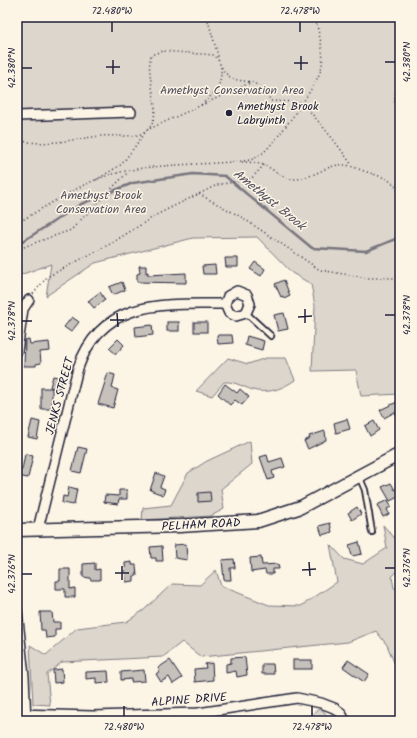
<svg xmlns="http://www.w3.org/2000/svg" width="417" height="738" viewBox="0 0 417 738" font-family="Kalam,sans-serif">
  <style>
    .green { fill: #dcd6cc; stroke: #7f7c84 }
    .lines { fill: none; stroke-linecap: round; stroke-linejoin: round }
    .stream { stroke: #78757e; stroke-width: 2.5 }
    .building { fill: #c6c1bb; stroke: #22223b }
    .service-casing { stroke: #22223b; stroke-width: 8 }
    .minor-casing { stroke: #22223b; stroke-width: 12 }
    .secondary-casing { stroke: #22223b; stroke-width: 15 }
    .path { stroke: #22223b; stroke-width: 1.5; stroke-dasharray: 1 3; stroke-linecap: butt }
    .service { stroke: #fcf5e5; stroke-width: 4.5 }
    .minor { stroke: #fcf5e5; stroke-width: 9 }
    .secondary { stroke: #fcf5e5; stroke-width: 12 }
    .ticks { fill: none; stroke: #22223b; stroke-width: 1.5 }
    .poi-dot { fill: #22223b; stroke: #fcf5e5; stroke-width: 1.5 }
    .labels { text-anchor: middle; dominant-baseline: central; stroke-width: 3; stroke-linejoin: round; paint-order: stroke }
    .park-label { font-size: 12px; fill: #504f5f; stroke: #fcf5e5 }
    .poi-label { font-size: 12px; fill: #22223b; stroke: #fcf5e5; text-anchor: start }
    .street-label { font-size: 12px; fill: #22223b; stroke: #fcf5e5 }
    .water-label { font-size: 13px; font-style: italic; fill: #545362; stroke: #fcf5e5 }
    .neatline { fill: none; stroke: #22223b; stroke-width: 1.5 }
    .ticks-label { font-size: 10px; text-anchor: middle; fill: #22223b }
  </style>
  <rect width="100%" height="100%" fill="#fcf5e5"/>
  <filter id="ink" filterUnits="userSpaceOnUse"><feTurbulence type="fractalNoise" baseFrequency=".025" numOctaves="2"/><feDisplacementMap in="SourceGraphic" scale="8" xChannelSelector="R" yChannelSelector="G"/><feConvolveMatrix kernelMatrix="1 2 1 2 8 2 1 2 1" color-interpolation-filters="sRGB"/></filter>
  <g filter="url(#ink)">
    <g class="green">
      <polygon points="17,17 400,17 400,394 361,396 356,370 312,371 315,306 311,284 292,273 257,237 193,238 95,263 46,296 51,264 20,275 17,294"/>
      <path d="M 228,358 L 248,364 L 266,358 L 286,358 L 295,380 C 283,388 272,393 257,391 C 245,389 237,381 224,382 L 212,396 L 196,391 Z"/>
      <polygon points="250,441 252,464 221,489 224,509 211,516 142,520 143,508 171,505 188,473 207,461"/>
      <polygon points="383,525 400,544 400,568 392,577 394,588 400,589 400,677 387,645 376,631 348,642 201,657 182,642 163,657 62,662 47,674 50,705 33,704 30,645 46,655 77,628 126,622 144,610 172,584 200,585 216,570 221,586 269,605 301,606 337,582 330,544 344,559 363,564 387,548"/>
      <polygon points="321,708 331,721 300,721"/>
    </g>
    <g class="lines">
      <polyline class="stream" points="17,245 81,204 133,183 193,174 225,176 312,248 366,251 398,238 400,239"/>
    </g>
    <g class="building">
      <polygon points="225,258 238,258 238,267 226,267"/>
      <polygon points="255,262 265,269 261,276 250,269"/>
      <polygon points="215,265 216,274 203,274 202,266"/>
      <polygon points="139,266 146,266 146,273 148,272 148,275 186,273 186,283 137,282 137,274 140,273"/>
      <polygon points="284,280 290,296 284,299 283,296 281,297 275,284"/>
      <polygon points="122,282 125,290 113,295 109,287"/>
      <polygon points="100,292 105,300 94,308 88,301"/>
      <polygon points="284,313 288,329 278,331 274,315"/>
      <polygon points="72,317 79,322 71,332 64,327"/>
      <rect x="167" y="322" width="12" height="9"/>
      <rect x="194" y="322" width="13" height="10"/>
      <polygon points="152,325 153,335 136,337 135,327"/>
      <polygon points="217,335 232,335 233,343 218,344"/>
      <polygon points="247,336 264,341 262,350 245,345"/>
      <polygon points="29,339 30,344 49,342 50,351 40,352 41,363 36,364 36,366 24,366 25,340"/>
      <polygon points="118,339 124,345 116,354 109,348"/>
      <polygon points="108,373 115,375 112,388 118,390 113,408 98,404"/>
      <polygon points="53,376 63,378 59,390 50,387"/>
      <polygon points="225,384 237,393 240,389 249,397 242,405 235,400 230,405 218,394"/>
      <rect x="41" y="388" width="11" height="21"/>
      <polygon points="397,402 400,409 400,422 395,412 384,418 380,410"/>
      <polygon points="347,419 350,429 336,433 334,423"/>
      <polygon points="32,420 40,422 37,439 28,437"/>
      <polygon points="374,421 379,430 370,436 365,426"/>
      <polygon points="325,431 326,440 308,449 304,441 310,438 309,436"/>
      <polygon points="78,447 87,449 81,473 72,471"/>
      <polygon points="25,454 33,456 28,478 17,476 17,469 22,470"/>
      <polygon points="267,455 269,462 282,458 285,467 272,471 274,478 268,480 260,457"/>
      <polygon points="156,473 164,476 160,487 165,489 163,495 150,490"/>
      <polygon points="391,483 395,490 397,489 400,496 390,501 382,487"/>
      <polygon points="69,487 77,489 74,505 62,503 63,496 67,497"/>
      <polygon points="119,490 127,490 127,499 119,499 118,504 104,502 105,495 119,496"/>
      <polygon points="210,492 211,501 198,502 198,493"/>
      <polygon points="388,500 391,507 387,509 389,514 383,517 377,505"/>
      <polygon points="357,507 361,514 352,520 348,513"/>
      <polygon points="330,523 332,532 322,535 319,526"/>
      <polygon points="359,542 362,554 352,556 349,545"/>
      <polygon points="186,544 187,560 175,558 174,545"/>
      <polygon points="162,546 163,561 156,561 156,558 151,558 150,547"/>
      <polygon points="261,557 262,565 278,564 279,569 273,569 273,574 266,574 265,570 251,572 250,558"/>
      <polygon points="234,559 235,568 230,568 231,580 224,580 222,560"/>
      <polygon points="132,562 132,565 136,565 137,576 134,576 134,581 126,582 125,563"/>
      <polygon points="95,563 95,570 100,569 100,580 91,580 90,578 83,577 83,564"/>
      <polygon points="60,569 70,569 70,589 75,588 75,597 65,597 65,589 56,589 56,581 60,581"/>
      <polygon points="40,612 52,612 53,622 60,622 60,629 55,629 55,637 46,638 45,630 41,630"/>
      <polygon points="245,657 247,675 237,677 236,671 226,673 226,664 231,663 231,658"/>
      <polygon points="170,660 182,678 173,684 169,677 161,682 156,674 160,671 158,668"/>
      <rect x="293" y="660" width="19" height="9"/>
      <polygon points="348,660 369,674 364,682 343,667"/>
      <polygon points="212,663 213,680 195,682 194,669 206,668 205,664"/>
      <polygon points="262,664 273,664 274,674 262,674"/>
      <polygon points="62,669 63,682 54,683 53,670"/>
      <polygon points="144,670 145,681 131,682 131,679 121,680 121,672"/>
      <polygon points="108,671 109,682 96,683 96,678 86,679 86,672"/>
    </g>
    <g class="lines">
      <g class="service-casing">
        <g id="service">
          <polyline points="246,313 271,336"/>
          <polyline points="359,476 365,490 372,532"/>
        </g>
      </g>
      <g class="minor-casing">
        <g id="minor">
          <polyline points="17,116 131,112"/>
          <polyline points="17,351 23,309 29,300"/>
          <path d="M 38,529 L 78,368 C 102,298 164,304 225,304 L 229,313 L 236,316 L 246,313 L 250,304 L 247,295 L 237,291 L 228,296 L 225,304"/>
          <polyline points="17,611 24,676 26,721"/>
          <polyline points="17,714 93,716 198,713 297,698 321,703 334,708 341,713 345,721"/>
        </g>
      </g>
      <g class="secondary-casing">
        <polyline id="secondary" points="17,530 180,526 258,521 301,507 400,454"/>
      </g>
      <g class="path">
        <polyline points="207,17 219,59"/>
        <path d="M 400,82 C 392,96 394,111 400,124"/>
        <path d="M 201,105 C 215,93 222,87 221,67"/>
        <path d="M 17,140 C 46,147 72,139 101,136 C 113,135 126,137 138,135 C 143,133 150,129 152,124 C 161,103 145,77 151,55 L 162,51 L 214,55 C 218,58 219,62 221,66 C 228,80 236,80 251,82"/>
        <path d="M 242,162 C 249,162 258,163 264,165 C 274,169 282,179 294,179 C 311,179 322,168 338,165 C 348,164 355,168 364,171 C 380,177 389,176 400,192"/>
        <polyline points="96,180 122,164 147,130 252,82 264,89 271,101 302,102 333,139 352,165"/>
        <polyline points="199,194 243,218 320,270 367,278 400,278"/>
        <path d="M 17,223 C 44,208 79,184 109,175 C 154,162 204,166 251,160 C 255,158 260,155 264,152 C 278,139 316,87 321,69 C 326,53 318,33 315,17"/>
        <polyline points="17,251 26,246 71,230 128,172"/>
        <polyline points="33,294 47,277 110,244 158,214 217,185 251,179 264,165"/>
      </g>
      <use href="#service" class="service"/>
      <use href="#minor" class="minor"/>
      <use href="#secondary" class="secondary"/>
    </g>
  </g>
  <path class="ticks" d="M 112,22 L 112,32M 300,22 L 300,32M 301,56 L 301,70M 113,60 L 113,74M 385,62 L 395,62M 294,63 L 308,63M 106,67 L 120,67M 22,68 L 32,68M 305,309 L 305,323M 117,313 L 118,327M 385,315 L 395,315M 298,317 L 312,316M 110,320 L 124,320M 22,321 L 32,321M 309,562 L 310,576M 122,566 L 122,580M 385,568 L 395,568M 302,570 L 316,569M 115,573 L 129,573M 22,574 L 32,574M 124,706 L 124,716M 312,706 L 312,716"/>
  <circle class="poi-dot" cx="229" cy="113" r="4"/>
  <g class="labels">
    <g class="park-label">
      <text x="232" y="90">Amethyst Conservation Area</text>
      <text x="101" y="195">Amethyst Brook<tspan x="101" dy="14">Conservation Area</tspan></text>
    </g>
    <g class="poi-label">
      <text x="237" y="106">Amethyst Brook<tspan x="237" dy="14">Labryinth</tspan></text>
    </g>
    <g class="street-label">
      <text transform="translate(60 396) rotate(-75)">JENKS STREET</text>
      <text transform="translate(201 525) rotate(-3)">PELHAM ROAD</text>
      <text transform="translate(189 700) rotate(-4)">ALPINE DRIVE</text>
    </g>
    <g class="water-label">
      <text transform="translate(269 200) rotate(39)">Amethyst Brook</text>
    </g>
  </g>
  <rect width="417" height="738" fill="none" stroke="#fcf5e5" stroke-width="44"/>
  <rect x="22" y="22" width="373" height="694" class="neatline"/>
  <g class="ticks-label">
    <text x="112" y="14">72.480°W</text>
    <text x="300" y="14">72.478°W</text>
    <text transform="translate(406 62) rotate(-90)" y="4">42.380°N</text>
    <text transform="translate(11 68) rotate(-90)" y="4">42.380°N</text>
    <text transform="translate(406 315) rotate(-90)" y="4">42.378°N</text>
    <text transform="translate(11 321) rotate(-90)" y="4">42.378°N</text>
    <text transform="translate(406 568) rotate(-90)" y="4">42.376°N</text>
    <text transform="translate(11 574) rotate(-90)" y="4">42.376°N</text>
    <text x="124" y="730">72.480°W</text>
    <text x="312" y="730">72.478°W</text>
  </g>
</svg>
